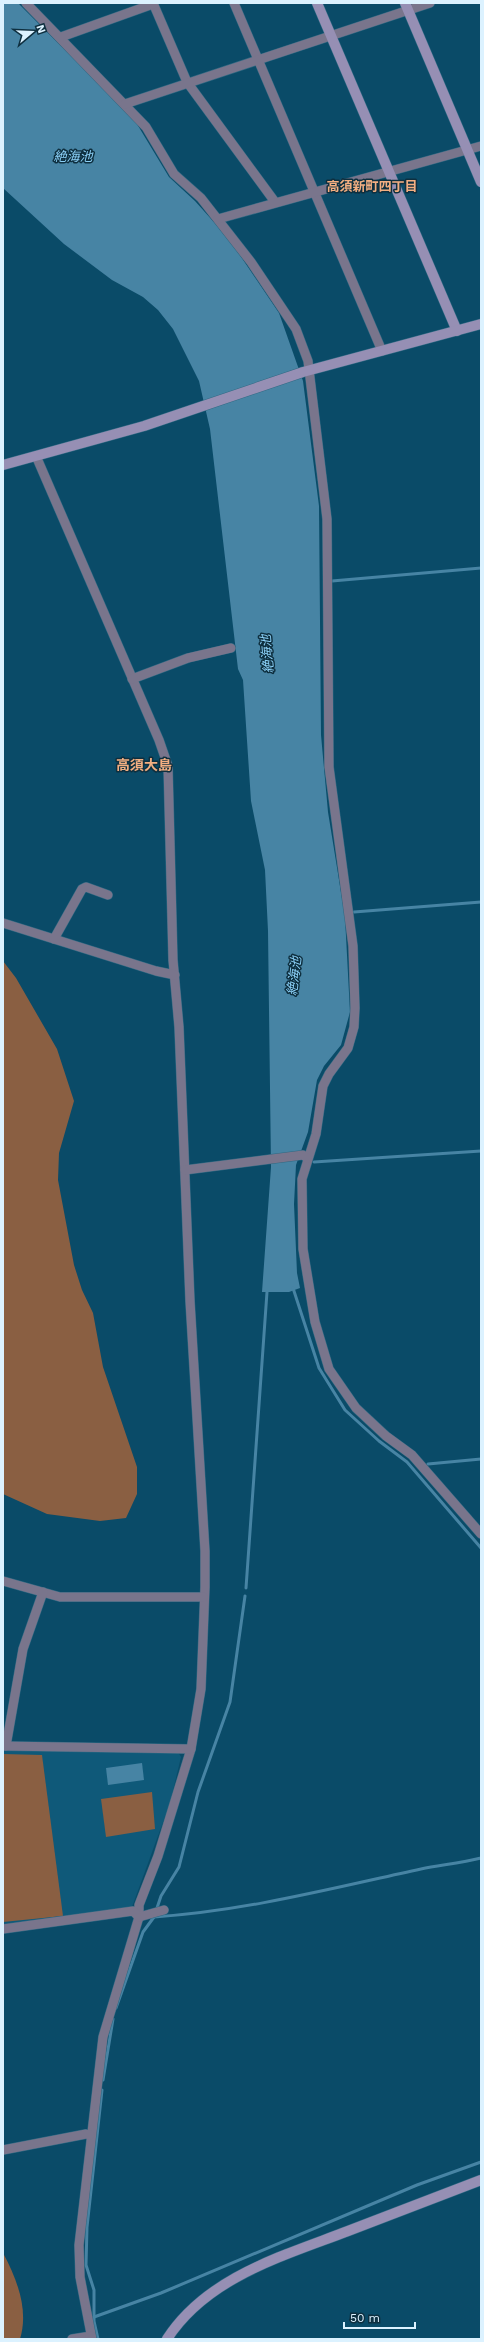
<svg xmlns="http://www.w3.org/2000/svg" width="484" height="2342" viewBox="0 0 484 2342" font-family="'Work Sans','Noto Sans JP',sans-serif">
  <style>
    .built { fill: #0f5979 }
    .green { fill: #8a5f42 }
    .water { fill: #4784a4 }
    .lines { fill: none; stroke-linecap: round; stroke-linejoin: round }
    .stream { stroke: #4784a4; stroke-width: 3 }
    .street-casing { stroke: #306983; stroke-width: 10 }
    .secondary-casing { stroke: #306983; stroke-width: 11 }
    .street { stroke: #79758c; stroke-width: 9 }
    .secondary { stroke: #968fb4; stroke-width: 10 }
    .labels { text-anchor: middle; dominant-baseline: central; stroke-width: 3; stroke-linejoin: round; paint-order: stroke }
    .water-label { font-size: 13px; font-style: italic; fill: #8bd0f7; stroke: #0e2f3f }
    .neighbourhood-label { font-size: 13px; font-weight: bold; fill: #f3af82; stroke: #0e2f3f }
    .quarter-label { font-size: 14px; font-weight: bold; fill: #f3af82; stroke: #0e2f3f }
  </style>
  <rect width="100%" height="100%" fill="#0a4b68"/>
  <polygon class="built" points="3,1749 178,1752 181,1757 170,1803 132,1907 3,1926"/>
  <g class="green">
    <polygon points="3,961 16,978 57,1049 74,1101 59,1153 58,1180 74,1265 82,1290 93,1313 103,1367 137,1467 137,1494 126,1518 100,1521 47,1514 3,1494"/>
    <polygon points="3,1754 42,1755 63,1916 3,1922"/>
    <polygon points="152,1792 155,1829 106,1837 101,1799"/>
    <path d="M 3,2253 C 17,2279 29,2310 20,2339 L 3,2339 Z"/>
  </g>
  <g class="water">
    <polygon points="3,3 18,3 134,119 169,177 195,201 229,239 279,313 303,381 319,506 321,735 328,812 345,917 350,1012 341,1045 324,1066 317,1080 308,1132 296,1165 294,1204 297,1273 300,1288 289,1292 262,1292 271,1167 268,931 265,870 251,801 243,680 238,669 210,429 199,381 173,329 158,310 143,297 112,280 64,244 3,188"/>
    <polygon points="142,1763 144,1780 108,1785 106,1768"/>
  </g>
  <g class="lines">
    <g class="stream">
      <polyline points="332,581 481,568"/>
      <polyline points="354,912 481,902"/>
      <polyline points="314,1162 481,1151"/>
      <polyline points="293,1288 319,1368 345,1410 379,1441 407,1462 481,1548"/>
      <polyline points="428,1464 481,1459"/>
      <polyline points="246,1588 267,1292"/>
      <path d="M 154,1917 C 245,1911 333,1888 421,1869 C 441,1865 461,1863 481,1858"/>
      <polyline points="116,2008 143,1932 154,1917 161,1896 179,1867 198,1792 230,1702 245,1596"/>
      <polyline points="103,2080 113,2019"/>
      <polyline points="94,2317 161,2293 417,2185 481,2162"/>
      <polyline points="98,2339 94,2321 94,2290 86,2265 87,2227 102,2090"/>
    </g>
    <g class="street-casing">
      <g id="street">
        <polyline points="26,3 146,127 174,174 201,198 251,262 296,329 308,361 327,519 329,767 353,946 355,1008 354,1027 348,1048 329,1074 323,1086 316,1134 302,1179 303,1249 315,1322 329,1369 356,1408 386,1436 412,1455 481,1534"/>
        <polyline points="153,3 187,82 275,202"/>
        <polyline points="234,3 382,351"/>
        <polyline points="61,37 153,4"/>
        <polyline points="125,104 430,3"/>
        <polyline points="218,219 481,146"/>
        <polyline points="36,456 159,740 168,766 173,960 179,1027 190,1301 205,1551 205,1587 201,1689 191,1749 158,1856 139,1905 139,1917 103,2037 79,2245 80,2277 92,2339"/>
        <polyline points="132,679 188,658 231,648"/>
        <polyline points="3,923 156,971 175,975"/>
        <polyline points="54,939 82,889 86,887 108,895"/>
        <polyline points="185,1170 303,1155 307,1158"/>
        <polyline points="3,1581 60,1597 203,1597"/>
        <polyline points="3,1746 191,1749"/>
        <polyline points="6,1746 23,1649 43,1592"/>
        <polyline points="3,1929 133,1911 139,1917 164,1910"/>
        <polyline points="3,2150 86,2134 90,2135"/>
        <polyline points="72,2339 91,2336"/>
      </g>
    </g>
    <g class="secondary-casing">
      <g id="secondary">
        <polyline points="317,3 457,331"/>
        <polyline points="405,3 481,182"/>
        <polyline points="3,465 144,426 303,372 481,324"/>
        <path d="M 167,2339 C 207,2277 283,2256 348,2231 C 392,2214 437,2197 481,2180"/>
      </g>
    </g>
    <use href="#street" class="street"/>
    <use href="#secondary" class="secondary"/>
  </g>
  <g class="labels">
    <g class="water-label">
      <text x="73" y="156">絶海池</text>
      <text transform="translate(267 654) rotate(-95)">絶海池</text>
      <text transform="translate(294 976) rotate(-83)">絶海池</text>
    </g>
    <g class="neighbourhood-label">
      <text x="372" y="186">高須新町四丁目</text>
    </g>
    <g class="quarter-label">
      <text x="144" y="765">高須大島</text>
    </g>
  </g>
  <rect width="484" height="2342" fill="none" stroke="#dcf2ff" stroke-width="8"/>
  <g transform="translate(32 32) rotate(71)" stroke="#0e2f3f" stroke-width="3" paint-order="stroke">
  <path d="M0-3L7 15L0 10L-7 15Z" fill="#dcf2ff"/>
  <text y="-6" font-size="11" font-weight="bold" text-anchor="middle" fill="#dcf2ff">N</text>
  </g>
  <path d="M344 2322v6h71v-6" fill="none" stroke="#dcf2ff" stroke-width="2"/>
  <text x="350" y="2322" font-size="12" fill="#dcf2ff" stroke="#0e2f3f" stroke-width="3" paint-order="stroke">50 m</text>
</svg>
